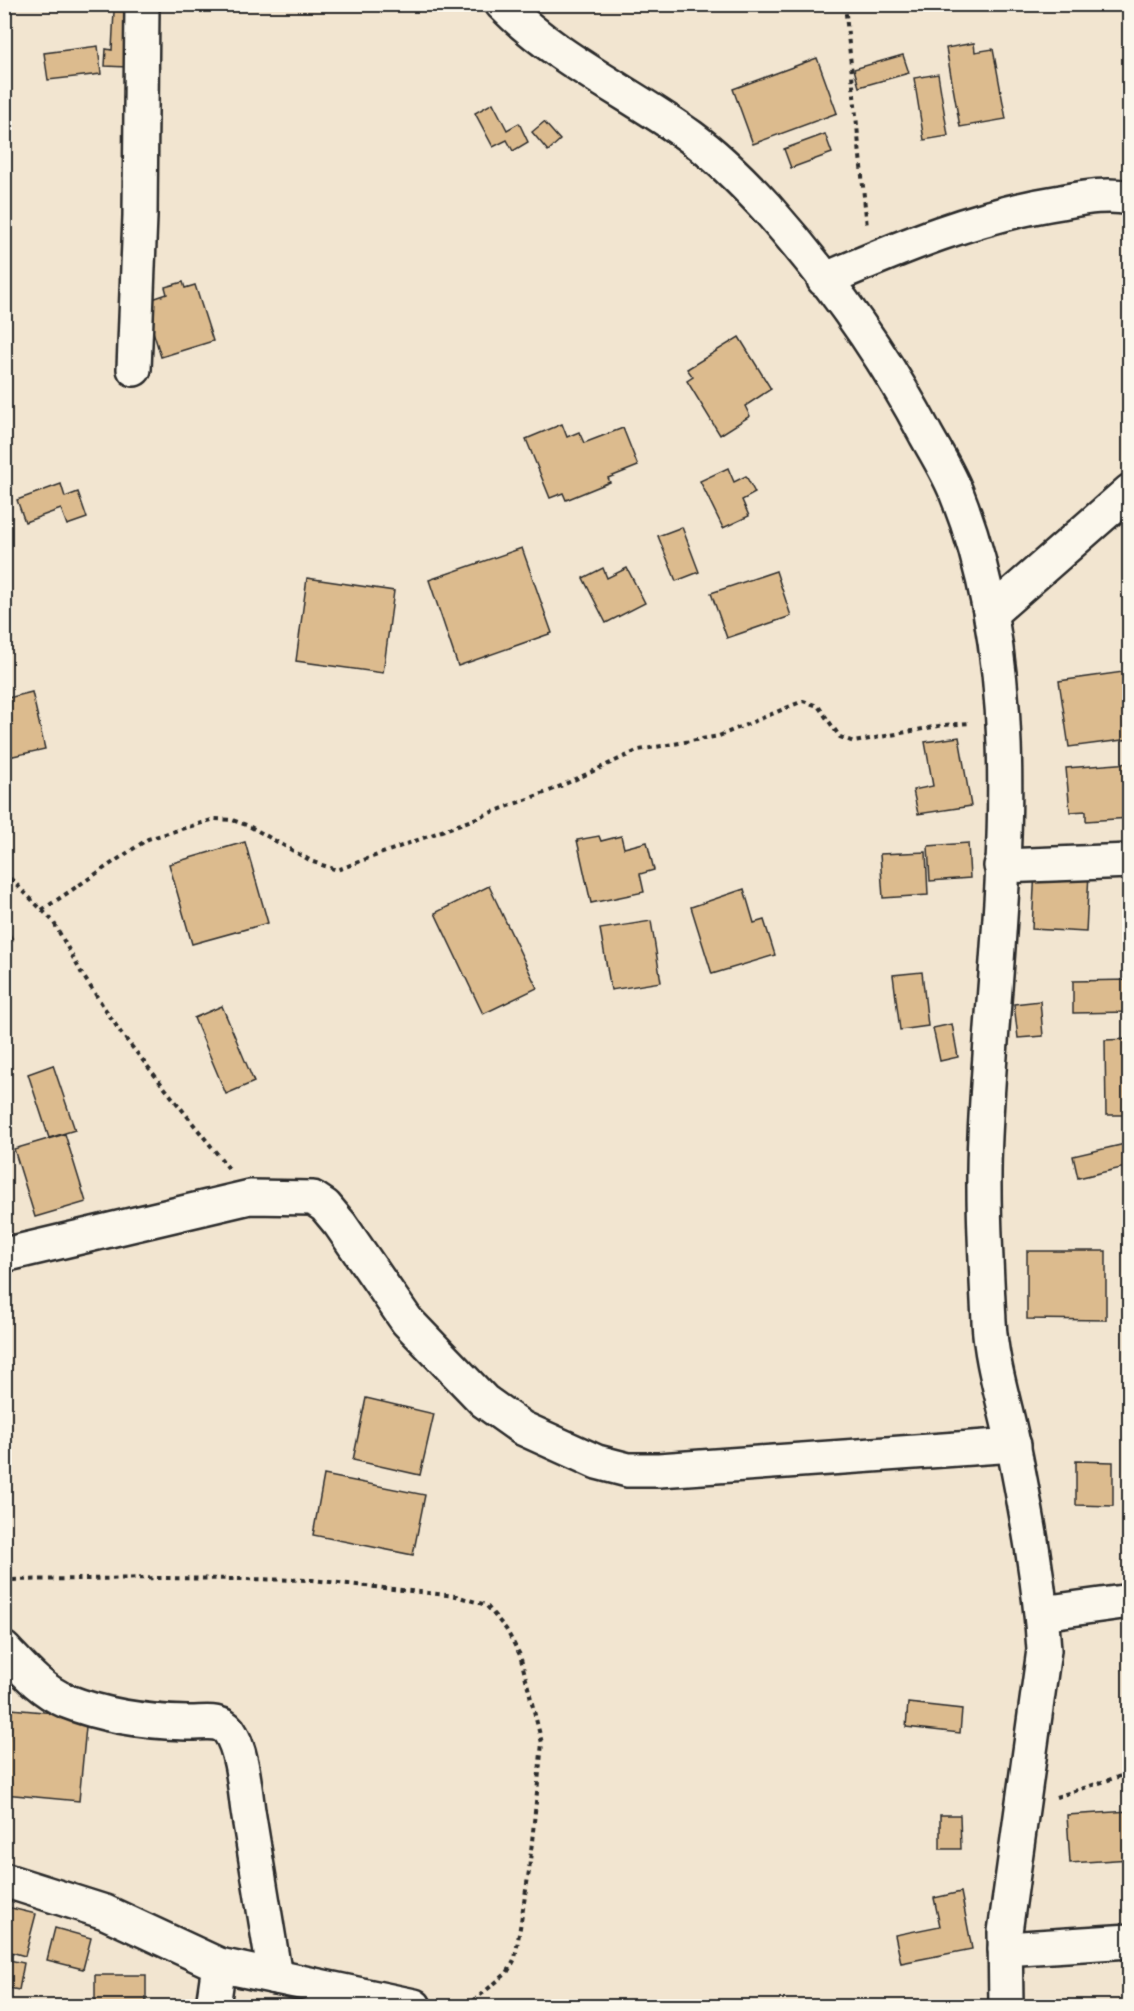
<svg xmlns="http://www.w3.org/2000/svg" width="1134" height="2011" viewBox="0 0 1134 2011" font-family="'Architects Daughter',sans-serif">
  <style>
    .building { fill: #dcbb8e; stroke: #2b2b2b; stroke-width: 1.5 }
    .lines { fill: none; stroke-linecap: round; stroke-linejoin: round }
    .street-casing { stroke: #2b2b2b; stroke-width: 38 }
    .secondary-casing { stroke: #2b2b2b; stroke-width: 38 }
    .path { stroke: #2b2b2b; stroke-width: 4; stroke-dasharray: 4.5 4.5; stroke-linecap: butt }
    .street { stroke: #fbf7ec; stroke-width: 33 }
    .secondary { stroke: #fbf7ec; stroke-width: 33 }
  </style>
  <rect width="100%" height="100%" fill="#f2e5d0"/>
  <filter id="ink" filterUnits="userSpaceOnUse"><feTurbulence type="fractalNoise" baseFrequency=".0167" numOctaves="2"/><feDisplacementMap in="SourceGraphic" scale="12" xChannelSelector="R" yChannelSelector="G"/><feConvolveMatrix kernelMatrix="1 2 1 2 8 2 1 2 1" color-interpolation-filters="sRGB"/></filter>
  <g filter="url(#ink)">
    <g class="building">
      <polygon points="114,11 131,12 127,67 105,66 106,49 112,50"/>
      <polygon points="974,43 975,52 993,49 1006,119 960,127 946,48"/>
      <polygon points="98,46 101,74 48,80 44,53"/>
      <polygon points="903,55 909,73 859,87 854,69"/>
      <polygon points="817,58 837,113 753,144 733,89"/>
      <polygon points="938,74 948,136 924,140 914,78"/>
      <polygon points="493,103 507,130 519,123 528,142 513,151 507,140 493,147 475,113"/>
      <polygon points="544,122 560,140 548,151 532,132"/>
      <polygon points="825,134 832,153 791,168 784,149"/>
      <polygon points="183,282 185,288 195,285 213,341 161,357 144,302 167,294 165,287"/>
      <polygon points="739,337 771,389 745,406 750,416 720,435 687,381 693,377 687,369"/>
      <polygon points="562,424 567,437 579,432 584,443 623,428 638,466 608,478 610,482 566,500 563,493 550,498 526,439"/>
      <polygon points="728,468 734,482 746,476 755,493 742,500 749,516 723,528 700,481"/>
      <polygon points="61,484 65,497 78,492 87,518 67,525 61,509 25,522 17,500"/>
      <polygon points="682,527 699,572 676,581 658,536"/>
      <polygon points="522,548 552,633 458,666 429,580"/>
      <polygon points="603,568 607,578 627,568 645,603 606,623 583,578"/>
      <polygon points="776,571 791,616 727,638 711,593"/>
      <polygon points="307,578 394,591 383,673 296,661"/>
      <polygon points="1130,671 1130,739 1069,747 1059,681"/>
      <polygon points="32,692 45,749 4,758 4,699"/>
      <polygon points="959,737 971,806 918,814 913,790 933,786 925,742"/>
      <polygon points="1130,763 1130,818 1086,821 1086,811 1070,812 1066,768"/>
      <polygon points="599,836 601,841 621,836 624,848 647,842 654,870 640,874 644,892 591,903 577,840"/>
      <polygon points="245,842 268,923 192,944 169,864"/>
      <polygon points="968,843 970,878 930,881 928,846"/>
      <polygon points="926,852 928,895 883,898 880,854"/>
      <polygon points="1035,869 1089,872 1086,932 1032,929"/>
      <polygon points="489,886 537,988 483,1014 435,913"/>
      <polygon points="744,889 754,923 764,920 775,955 712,974 691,907"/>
      <polygon points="651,921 661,982 611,990 600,929"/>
      <polygon points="4,923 13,940 4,945"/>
      <polygon points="922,972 928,1026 900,1030 893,975"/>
      <polygon points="1130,980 1130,1012 1073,1013 1073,981"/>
      <polygon points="1040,1001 1043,1036 1018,1038 1014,1004"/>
      <polygon points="222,1006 254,1082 226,1094 194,1018"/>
      <polygon points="952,1024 958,1057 940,1061 933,1028"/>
      <polygon points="1130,1039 1130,1115 1106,1115 1105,1040"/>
      <polygon points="53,1065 75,1130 49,1138 28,1074"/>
      <polygon points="65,1134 86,1202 35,1217 14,1149"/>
      <polygon points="1125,1144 1130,1166 1078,1178 1073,1156"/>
      <polygon points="1027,1251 1106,1251 1106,1320 1027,1319"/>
      <polygon points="366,1398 434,1414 420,1475 353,1460"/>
      <polygon points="1076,1461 1113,1462 1113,1506 1076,1505"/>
      <polygon points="324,1475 425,1495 413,1555 313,1535"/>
      <polygon points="908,1703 962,1709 960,1733 906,1727"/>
      <polygon points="11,1709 87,1716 79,1801 4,1794"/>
      <polygon points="1130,1811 1130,1859 1070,1863 1067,1815"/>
      <polygon points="940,1815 960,1815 961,1849 940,1849"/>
      <polygon points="961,1892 972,1949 901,1963 895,1935 940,1926 934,1898"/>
      <polygon points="7,1907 36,1914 25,1956 4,1950"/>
      <polygon points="55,1928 91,1938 83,1969 47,1960"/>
      <polygon points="4,1959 24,1963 19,1990 4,1987"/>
      <rect x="95" y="1975" width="51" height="31"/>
    </g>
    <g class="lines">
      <g class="street-casing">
        <g id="street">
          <path d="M 824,280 C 901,247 977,215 1061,202 C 1083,198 1107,193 1130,198"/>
          <polyline points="134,369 140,216 142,4"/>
          <polyline points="991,613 1130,491"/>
          <polyline points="1001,866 1130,861"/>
          <polyline points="4,1255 250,1197 313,1198 325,1206 340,1224 407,1321 484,1401 522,1428 597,1462 628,1470 659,1470 1014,1445"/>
          <polyline points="1042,1613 1130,1601"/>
          <path d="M 4,1649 C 23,1669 40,1690 66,1701 C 104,1716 147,1722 187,1723 C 202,1724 219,1718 229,1731 C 242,1749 245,1789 248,1811 C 257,1866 266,1922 275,1977"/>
          <polyline points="4,1880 105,1912 219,1965 414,2006"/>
          <polyline points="1005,1949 1130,1941"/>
          <polyline points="213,2006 219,1965"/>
        </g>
      </g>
      <g class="secondary-casing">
        <path id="secondary" d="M 502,4 C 557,60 629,92 691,137 C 718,157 743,182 766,207 C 827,276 883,353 926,435 C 936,453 948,472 956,492 C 1037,695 995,924 985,1136 C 982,1197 986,1260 989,1321 C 991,1365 1006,1406 1014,1449 C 1027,1515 1040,1583 1044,1650 L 1005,1932 L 1006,2006"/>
      </g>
      <g class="path">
        <polyline points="845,4 867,227"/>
        <polyline points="4,872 53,921 82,974 121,1033 230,1170"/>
        <polyline points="42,910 148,839 215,819 232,820 249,826 313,862 337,870 552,790 639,750 719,736 803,701 818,706 840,737 854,742 944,725 971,723"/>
        <polyline points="4,1580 163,1578 313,1580 456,1596 486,1605 506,1629 520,1655 542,1743 529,1871 515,1959 507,1973 467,2006"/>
        <polyline points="1056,1797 1130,1773"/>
      </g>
      <use href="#street" class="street"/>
      <use href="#secondary" class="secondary"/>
    </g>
  </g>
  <rect width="1134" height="2011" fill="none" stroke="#fbf7ec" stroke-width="24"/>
  <rect x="12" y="12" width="1110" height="1987" fill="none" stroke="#2b2b2b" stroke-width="2" filter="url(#ink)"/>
</svg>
